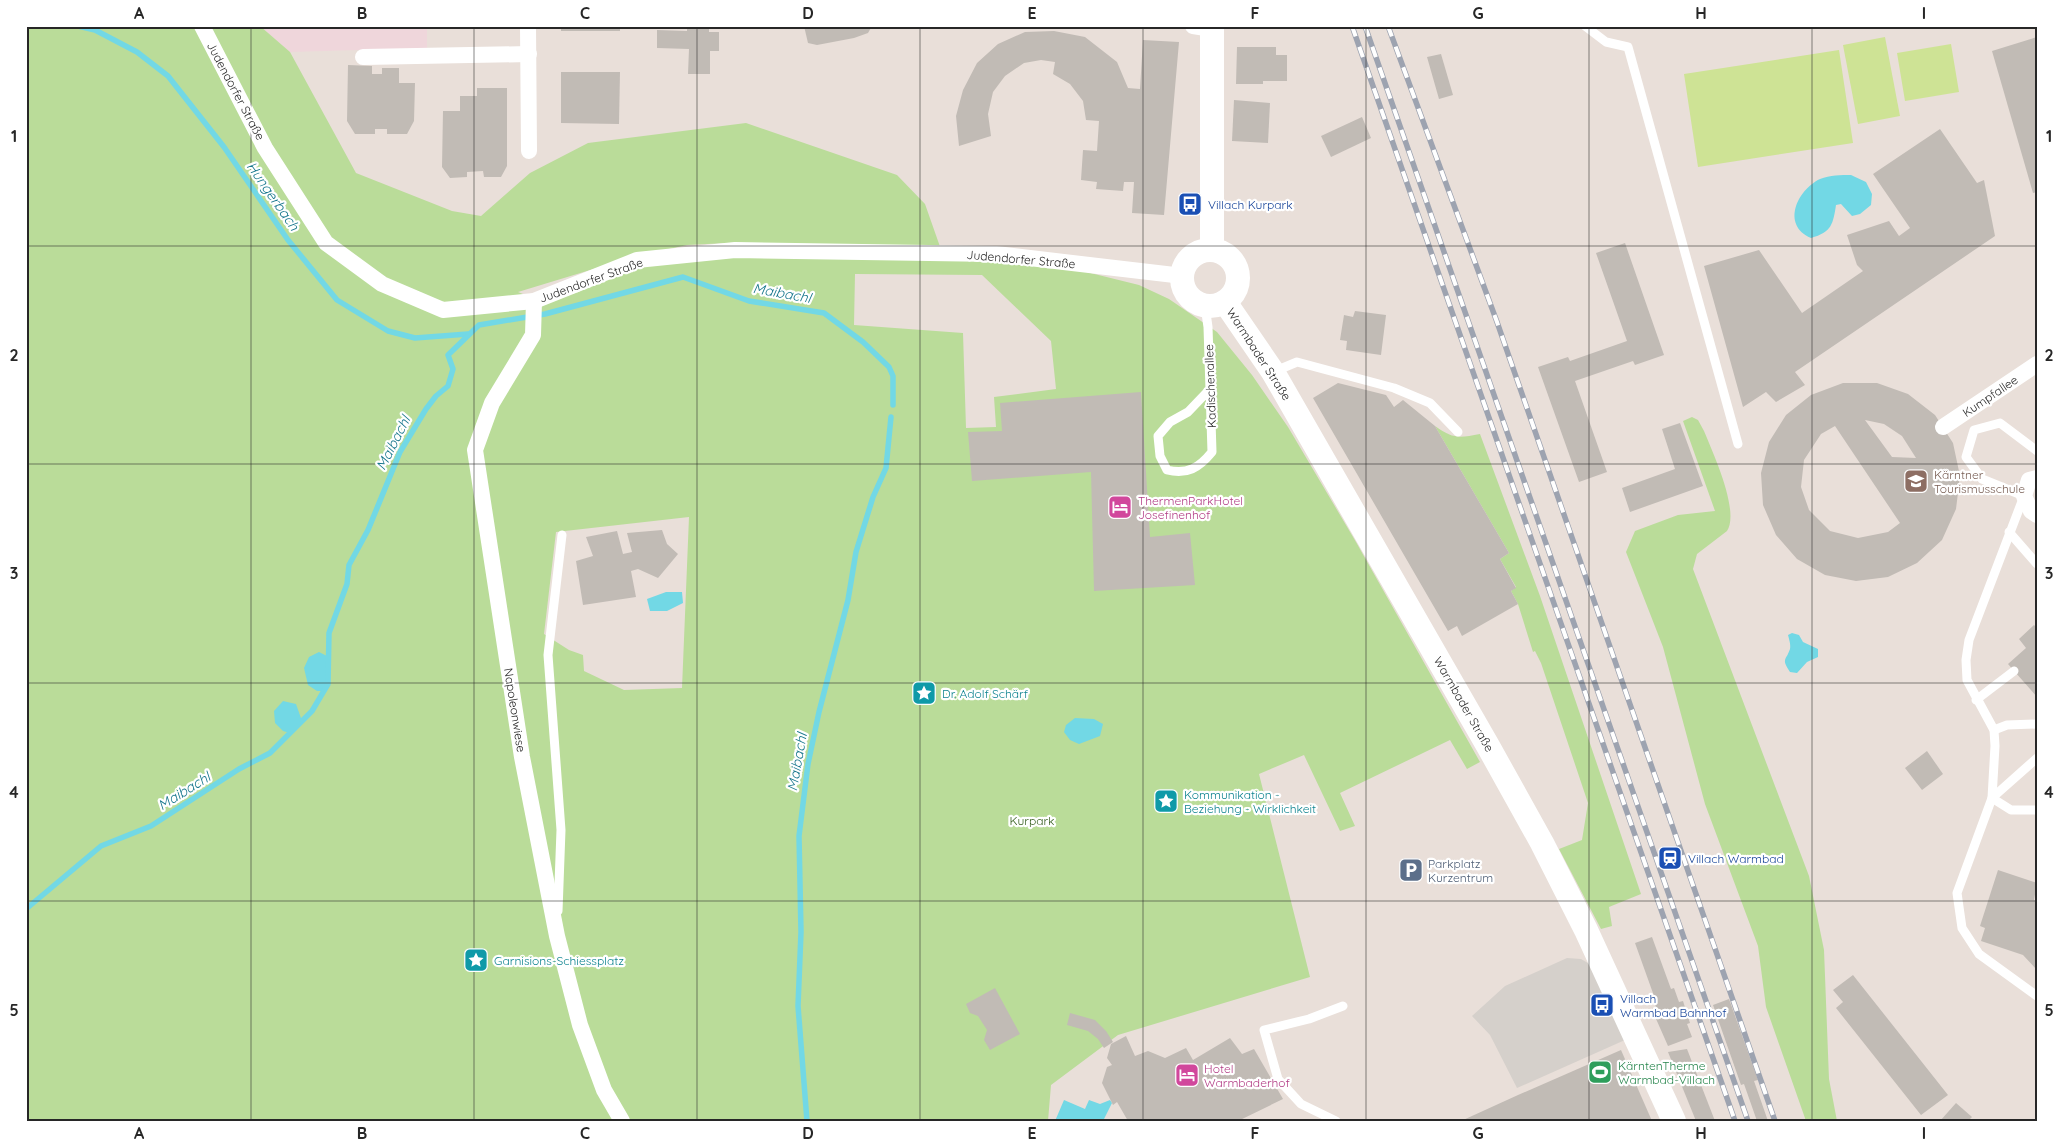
<svg xmlns="http://www.w3.org/2000/svg" width="2063" height="1147" viewBox="0 0 2063 1147" font-family="Quicksand,sans-serif">
  <style>
    .medical { fill: #efd6db }
    .green { fill: #badc99; fill-rule: evenodd }
    .pitch { fill: #cee395 }
    .plaza { fill: #d5d0cb }
    .water { fill: #72d8e5 }
    .lines { fill: none; stroke-linecap: round; stroke-linejoin: round }
    .stream { stroke: #72d8e5; stroke-width: 5.5 }
    .building { fill: #c1bbb5; fill-rule: evenodd }
    .lane { stroke: #fff; stroke-width: 9 }
    .street { stroke: #fff; stroke-width: 16 }
    .secondary { stroke: #fff; stroke-width: 24 }
    .rail-casing { stroke: #9da3b0; stroke-width: 5.5 }
    .rail { stroke: #fff; stroke-width: 4; stroke-dasharray: 11; stroke-linecap: butt }
    .grid { fill: none; stroke: #272727; stroke-width: 1; stroke-opacity: 0.55 }
    .labels { text-anchor: middle; dominant-baseline: central; stroke-width: 4.5; stroke-linejoin: round; paint-order: stroke }
    .street-label { font-size: 12px; fill: #272727; stroke: #fff }
    .transit-label { font-size: 12px; fill: #164399; stroke: #fff; text-anchor: start }
    .education-label { font-size: 12px; fill: #785e54; stroke: #fff; text-anchor: start }
    .hotel-label { font-size: 12px; fill: #b23c85; stroke: #fff; text-anchor: start }
    .culture-label { font-size: 12px; fill: #0d838f; stroke: #fff; text-anchor: start }
    .park-label { font-size: 12px; fill: #355d1e; stroke: #fff }
    .service-label { font-size: 12px; fill: #4e5e75; stroke: #fff; text-anchor: start }
    .leisure-label { font-size: 12px; fill: #27864d; stroke: #fff; text-anchor: start }
    .water-label { font-size: 14px; font-style: italic; fill: #16768c; stroke: #fff }
    .neatline { fill: none; stroke: #272727; stroke-width: 2 }
    .grid-label { font-size: 16px; text-anchor: middle; font-weight: bold; fill: #272727 }
  </style>
  <rect width="100%" height="100%" fill="#e9dfd9"/>
  <polygon class="medical" points="260,26 427,26 427,48 290,52"/>
  <g class="green">
    <path d="M 26,26 L 260,26 L 290,52 L 356,173 L 452,211 L 481,216 L 530,173 L 588,143 L 746,123 L 897,175 L 925,204 L 944,258 L 1066,267 L 1139,285 L 1169,299 L 1217,332 L 1252,375 L 1288,427 L 1356,542 L 1480,762 L 1467,769 L 1450,740 L 1340,793 L 1355,826 L 1340,831 L 1304,755 L 1259,774 L 1310,977 L 1118,1035 L 1051,1085 L 1048,1121 L 26,1121 ZM 728,243 L 641,266 L 545,303 L 518,292 L 633,257 L 687,245 ZM 855,274 L 982,275 L 1051,341 L 1056,389 L 994,397 L 996,427 L 966,428 L 963,333 L 854,325 ZM 689,517 L 682,688 L 624,690 L 584,671 L 583,655 L 569,650 L 544,634 L 556,532 Z"/>
    <path d="M 1692,417 L 1698,420 L 1704,431 C 1713,453 1740,511 1727,531 L 1697,554 L 1693,569 L 1809,876 L 1824,950 L 1829,1079 L 1837,1121 L 1806,1121 L 1766,1007 L 1758,946 L 1705,804 L 1663,647 L 1626,552 L 1635,531 L 1678,515 L 1715,511 L 1683,421 Z"/>
    <path d="M 1435,426 C 1453,439 1459,438 1480,434 L 1540,596 L 1641,894 L 1609,907 L 1612,926 L 1601,929 L 1559,849 L 1582,840 L 1588,803 L 1541,663 L 1535,651 L 1533,652 L 1518,604 L 1511,591 L 1516,587 L 1500,559 L 1509,553 Z"/>
  </g>
  <g class="pitch">
    <polygon points="1885,37 1900,116 1858,124 1843,45"/>
    <polygon points="1951,44 1959,92 1905,101 1897,53"/>
    <polygon points="1839,50 1853,143 1698,167 1684,74"/>
  </g>
  <polygon class="plaza" points="1567,958 1581,959 1593,966 1625,1040 1517,1088 1490,1035 1472,1016 1505,986"/>
  <g class="water">
    <path d="M 1851,175 L 1866,182 L 1872,194 L 1871,205 L 1860,214 L 1852,216 L 1841,204 L 1836,205 C 1833,224 1832,232 1811,238 C 1781,225 1797,190 1820,179 C 1830,175 1841,175 1851,175 Z"/>
    <polygon points="666,592 682,592 683,603 667,611 650,611 647,599"/>
    <path d="M 1792,633 L 1799,635 L 1803,642 L 1818,649 L 1818,657 L 1807,662 L 1797,673 L 1790,672 C 1781,658 1786,661 1790,649 C 1791,645 1789,639 1788,635 Z"/>
    <path d="M 319,652 L 327,656 C 330,668 330,681 324,691 L 317,691 L 308,685 L 304,668 L 309,657 Z"/>
    <polygon points="283,701 296,704 302,721 290,733 283,731 275,723 274,711"/>
    <polygon points="1075,718 1094,719 1103,724 1100,736 1079,744 1070,740 1064,732 1066,725"/>
    <polygon points="1064,1100 1085,1109 1089,1100 1100,1104 1110,1100 1112,1103 1103,1121 1055,1121"/>
  </g>
  <g class="lines">
    <g class="stream">
      <polyline points="78,26 95,30 137,52 168,76 224,147 288,240 337,300 388,331 415,338 468,334"/>
      <polyline points="26,909 101,846 151,826 239,769 270,753 312,711 328,684 329,633 347,584 349,565 368,530 400,452 426,409 436,396 448,386 453,369 448,355 479,325 545,314 683,277 749,301 824,313 863,342 889,367 893,376 893,405"/>
      <polyline points="807,1121 798,1006 801,932 799,836 808,764 819,712 848,600 856,552 873,497 886,468 891,417"/>
    </g>
  </g>
  <g class="building">
    <rect x="561" y="26" width="59" height="5"/>
    <polygon points="804,26 872,26 868,33 854,38 817,45 808,43"/>
    <polygon points="687,27 709,27 709,32 719,32 719,51 710,51 710,74 688,74 689,49 657,48 657,30 687,31"/>
    <polygon points="1054,31 1085,37 1117,62 1128,88 1140,89 1143,40 1179,42 1164,215 1132,213 1134,182 1124,182 1123,191 1096,189 1097,182 1081,180 1083,150 1097,151 1099,121 1086,120 1083,101 1070,84 1053,74 1055,62 1041,60 1024,63 1005,76 993,92 988,114 991,136 959,146 956,116 963,90 977,63 998,44 1025,32"/>
    <polygon points="2037,37 2037,192 2033,193 1992,51"/>
    <polygon points="1237,47 1276,47 1276,55 1287,55 1287,81 1263,81 1263,84 1236,84"/>
    <polygon points="1441,54 1453,95 1439,99 1427,57"/>
    <polygon points="348,65 372,66 372,74 382,74 382,68 399,68 399,83 415,83 414,121 407,134 387,134 387,129 375,129 375,134 355,134 347,121"/>
    <polygon points="561,72 620,72 619,124 561,123"/>
    <polygon points="477,88 507,88 507,166 501,177 484,177 483,171 467,172 467,177 450,178 442,167 443,111 460,111 460,96 477,96"/>
    <polygon points="1234,100 1270,103 1268,143 1232,141"/>
    <polygon points="1362,117 1371,138 1331,157 1321,136"/>
    <polygon points="1940,129 1977,183 1984,180 1995,236 1795,372 1805,385 1776,402 1766,392 1743,407 1704,266 1759,250 1802,313 1863,271 1857,265 1847,235 1889,221 1899,236 1910,228 1873,174"/>
    <polygon points="1625,243 1664,355 1635,365 1633,361 1575,381 1607,472 1579,482 1538,367 1568,357 1570,361 1627,341 1596,253"/>
    <polygon points="1355,311 1386,315 1381,355 1346,350 1347,341 1340,340 1344,315 1353,317"/>
    <polygon points="1338,383 1386,395 1394,407 1403,400 1435,426 1509,553 1500,559 1516,588 1511,591 1518,604 1462,636 1457,626 1448,631 1313,398"/>
    <path d="M 1843,383 L 1877,383 L 1908,394 L 1935,415 L 1953,443 L 1960,476 L 1956,509 L 1942,540 L 1917,563 L 1888,577 L 1856,581 L 1825,575 L 1797,559 L 1776,535 L 1763,505 L 1761,473 L 1769,442 L 1786,415 L 1811,395 ZM 1865,420 L 1884,424 L 1902,436 L 1916,458 L 1892,457 ZM 1835,426 L 1900,523 L 1888,532 L 1858,538 L 1830,531 L 1809,510 L 1801,487 L 1804,460 L 1821,434 Z"/>
    <polygon points="1141,392 1150,537 1190,533 1195,585 1094,591 1091,472 972,481 968,432 1002,431 1000,403"/>
    <polygon points="1680,423 1703,486 1630,512 1622,488 1675,469 1662,429"/>
    <polygon points="662,530 667,544 678,554 658,578 638,569 631,571 636,597 583,605 576,561 593,556 586,537 617,531 623,554 632,552 627,533"/>
    <polygon points="2034,625 2037,628 2037,697 2008,664 2026,648 2019,639"/>
    <polygon points="1927,751 1943,774 1922,790 1905,768"/>
    <polygon points="1998,870 2037,883 2034,900 2037,901 2037,970 2023,955 1981,941 1985,928 1980,926"/>
    <polygon points="1652,937 1671,989 1674,988 1679,1002 1683,1001 1690,1023 1687,1024 1692,1037 1668,1046 1653,1012 1657,1010 1652,997 1654,996 1635,943"/>
    <polygon points="1853,975 1948,1095 1921,1115 1836,1008 1843,1002 1833,990"/>
    <polygon points="995,988 1020,1034 990,1050 984,1040 987,1030 978,1016 970,1013 966,1004"/>
    <polygon points="1729,999 1758,1080 1754,1081 1768,1121 1757,1121 1744,1084 1741,1085 1713,1005"/>
    <polygon points="1070,1013 1095,1020 1106,1031 1113,1042 1104,1048 1098,1039 1088,1031 1067,1025"/>
    <polygon points="1126,1036 1135,1056 1148,1051 1165,1058 1186,1048 1193,1060 1230,1038 1242,1054 1254,1049 1283,1099 1238,1121 1128,1121 1117,1102 1113,1105 1102,1083 1107,1067 1112,1065 1107,1058 1111,1044"/>
    <polygon points="1687,1049 1715,1121 1696,1121 1668,1052"/>
    <polygon points="1621,1050 1652,1121 1461,1121 1518,1095"/>
    <polygon points="1956,1103 1972,1117 1968,1121 1940,1121"/>
  </g>
  <g class="lines">
    <g class="lane">
      <polyline points="1585,26 1606,42 1628,47 1738,444"/>
      <path d="M 1205,306 L 1208,327 L 1212,452 C 1199,468 1187,475 1167,470 L 1160,456 L 1158,436 L 1170,422 L 1188,412 L 1210,389"/>
      <polyline points="1273,372 1297,362 1394,388 1430,403 1458,432"/>
      <polyline points="2037,451 2000,423 1974,430 1966,457 1982,479 2024,496 1969,640 1966,660 1967,680 1994,730 1995,746 1992,798 2011,810 2037,810"/>
      <polyline points="2009,532 2037,564"/>
      <polyline points="1976,700 2014,671"/>
      <polyline points="1994,730 2007,725 2037,724"/>
      <polyline points="2037,758 1992,798 1957,893 1962,928 1979,954 2037,996"/>
      <polyline points="558,911 561,830 548,655 562,535"/>
      <polyline points="1336,1121 1301,1104 1278,1079 1264,1030 1309,1019 1343,1006"/>
    </g>
    <g class="street">
      <polyline points="202,26 265,148 326,243 382,284 443,310 534,301 637,260 735,250 996,254 1183,276"/>
      <polyline points="528,26 529,151"/>
      <polyline points="1193,26 1212,29"/>
      <polyline points="363,57 529,54"/>
      <polyline points="534,301 533,335 492,403 475,450 522,757 557,936 580,1025 604,1090 622,1121"/>
      <polyline points="1943,427 2037,364"/>
      <polyline points="2037,478 2029,480 2024,496 2031,511 2037,515"/>
    </g>
    <g class="secondary">
      <polyline points="1212,250 1212,26"/>
      <circle cx="1210" cy="278" r="28"/>
      <polyline points="1225,302 1273,372 1488,746 1542,843 1586,930 1674,1121"/>
    </g>
    <g class="rail-casing">
      <g id="rail">
        <polyline points="1352,26 1735,1121"/>
        <polyline points="1365,26 1748,1121"/>
        <polyline points="1388,26 1497,322 1775,1121"/>
      </g>
    </g>
    <use href="#rail" class="rail"/>
  </g>
  <path class="grid" d="M 251,26 L 251,1121M 474,26 L 474,1121M 697,26 L 697,1121M 920,26 L 920,1121M 1143,26 L 1143,1121M 1366,26 L 1366,1121M 1589,26 L 1589,1121M 1812,26 L 1812,1121M 26,246 L 2037,246M 26,464 L 2037,464M 26,683 L 2037,683M 26,901 L 2037,901"/>
  <defs>
    <g id="bus-square" transform="scale(1.25)"><rect x="-9" y="-9" width="18" height="18" rx="4" fill="#1a4fb4" stroke="#fff"/><path d="M-5-6H5V4H4V6H2V4H-2V6H-4V4H-5ZM-3.5-4V0h7V-4ZM-3.5 1.2v1.5H-2V1.2ZM2 1.2v1.5H3.5V1.2Z" fill="#fff"/></g>
    <g id="school-square" transform="scale(1.25)"><rect x="-9" y="-9" width="18" height="18" rx="4" fill="#8d6e63" stroke="#fff"/><path d="M0-5L7-2L0 1L-7-2ZM-4 1L0 2.5L4 1V4Q0 6-4 4Z" fill="#fff"/></g>
    <g id="hotel-square" transform="scale(1.25)"><rect x="-9" y="-9" width="18" height="18" rx="4" fill="#d1479c" stroke="#fff"/><path d="M-6-4.5h1.5V1H6V5H4.5V3h-9V5H-6ZM-4 0a1.8 1.8 0 1 1 3.6 0ZM.5 0V-2.5h3Q6-2.5 6 0Z" fill="#fff"/></g>
    <g id="sight-square" transform="scale(1.25)"><rect x="-9" y="-9" width="18" height="18" rx="4" fill="#0f9aa8" stroke="#fff"/><path d="M0-6L1.8-2.2L6-1.7L2.9 1.2L3.7 5.4L0 3.3L-3.7 5.4L-2.9 1.2L-6-1.7L-1.8-2.2Z" fill="#fff"/></g>
    <g id="station-square" transform="scale(1.25)"><rect x="-9" y="-9" width="18" height="18" rx="4" fill="#1a4fb4" stroke="#fff"/><path d="M-3-6H3Q5-6 5-4V2Q5 4 3 4L4.5 6H3L1.5 4h-3L-3 6H-4.5L-3 4Q-5 4-5 2V-4Q-5-6-3-6ZM-3.5-4v3h7v-3ZM-3.5 1v1.5H-2V1ZM2 1v1.5H3.5V1Z" fill="#fff"/></g>
    <g id="parking-square" transform="scale(1.25)"><rect x="-9" y="-9" width="18" height="18" rx="4" fill="#5c6f8a" stroke="#fff"/><path d="M-3.5-5.5H1a3.5 3.5 0 0 1 0 7H-1V5.5H-3.5ZM-1-3.4V-.6H.8a1.4 1.4 0 0 0 0-2.8Z" fill="#fff"/></g>
    <g id="stadium-square" transform="scale(1.25)"><rect x="-9" y="-9" width="18" height="18" rx="4" fill="#2e9e5b" stroke="#fff"/><path d="M0-5a6.5 5 0 1 0 0 10a6.5 5 0 1 0 0-10ZM-3.5-1.8h7v3.6h-7Z" fill="#fff"/></g>
  </defs>
  <g fill-rule="evenodd">
    <use href="#bus-square" x="1190" y="204"/>
    <use href="#school-square" x="1916" y="481"/>
    <use href="#hotel-square" x="1120" y="507"/>
    <use href="#sight-square" x="924" y="693"/>
    <use href="#sight-square" x="1166" y="801"/>
    <use href="#station-square" x="1670" y="858"/>
    <use href="#parking-square" x="1411" y="870"/>
    <use href="#sight-square" x="476" y="960"/>
    <use href="#bus-square" x="1602" y="1005"/>
    <use href="#stadium-square" x="1600" y="1072"/>
    <use href="#hotel-square" x="1187" y="1075"/>
  </g>
  <g class="labels">
    <g class="street-label">
      <text transform="translate(236 91) rotate(62)">Judendorfer Straße</text>
      <text transform="translate(1021 259) rotate(5)">Judendorfer Straße</text>
      <text transform="translate(591 280) rotate(-20)">Judendorfer Straße</text>
      <text transform="translate(1259 354) rotate(57)">Warmbader Straße</text>
      <text transform="translate(1210 386) rotate(-92)">Kadischenallee</text>
      <text transform="translate(1990 396) rotate(-34)">Kumpfallee</text>
      <text transform="translate(1464 704) rotate(60)">Warmbader Straße</text>
      <text transform="translate(515 710) rotate(81)">Napoleonwiese</text>
    </g>
    <g class="transit-label">
      <text x="1208" y="204">Villach Kurpark</text>
      <text x="1688" y="858">Villach Warmbad</text>
      <text x="1620" y="998">Villach<tspan x="1620" dy="14">Warmbad Bahnhof</tspan></text>
    </g>
    <g class="education-label">
      <text x="1934" y="474">Kärntner<tspan x="1934" dy="14">Tourismusschule</tspan></text>
    </g>
    <g class="hotel-label">
      <text x="1138" y="500">ThermenParkHotel<tspan x="1138" dy="14">Josefinenhof</tspan></text>
      <text x="1204" y="1068">Hotel<tspan x="1204" dy="14">Warmbaderhof</tspan></text>
    </g>
    <g class="culture-label">
      <text x="942" y="693">Dr. Adolf Schärf</text>
      <text x="1184" y="794">Kommunikation -<tspan x="1184" dy="14">Beziehung - Wirklichkeit</tspan></text>
      <text x="494" y="960">Garnisions-Schiessplatz</text>
    </g>
    <g class="park-label">
      <text x="1032" y="820">Kurpark</text>
    </g>
    <g class="service-label">
      <text x="1428" y="863">Parkplatz<tspan x="1428" dy="14">Kurzentrum</tspan></text>
    </g>
    <g class="leisure-label">
      <text x="1618" y="1065">KärntenTherme<tspan x="1618" dy="14">Warmbad-Villach</tspan></text>
    </g>
    <g class="water-label">
      <text transform="translate(273 196) rotate(55)">Hungerbach</text>
      <text transform="translate(782 293) rotate(10)">Maibachl</text>
      <text transform="translate(393 443) rotate(-63)">Maibachl</text>
      <text transform="translate(797 762) rotate(-80)">Maibachl</text>
      <text transform="translate(184 791) rotate(-32)">Maibachl</text>
    </g>
  </g>
  <rect width="2063" height="1147" fill="none" stroke="#ffffff" stroke-width="55"/>
  <rect x="28" y="28" width="2008" height="1092" class="neatline"/>
  <g class="grid-label">
    <text x="139" y="19">A</text>
    <text x="362" y="19">B</text>
    <text x="585" y="19">C</text>
    <text x="808" y="19">D</text>
    <text x="1032" y="19">E</text>
    <text x="1255" y="19">F</text>
    <text x="1478" y="19">G</text>
    <text x="1701" y="19">H</text>
    <text x="1924" y="19">I</text>
    <text x="14" y="142">1</text>
    <text x="2049" y="142">1</text>
    <text x="14" y="361">2</text>
    <text x="2049" y="361">2</text>
    <text x="14" y="579">3</text>
    <text x="2049" y="579">3</text>
    <text x="14" y="798">4</text>
    <text x="2049" y="798">4</text>
    <text x="14" y="1016">5</text>
    <text x="2049" y="1016">5</text>
    <text x="139" y="1139">A</text>
    <text x="362" y="1139">B</text>
    <text x="585" y="1139">C</text>
    <text x="808" y="1139">D</text>
    <text x="1032" y="1139">E</text>
    <text x="1255" y="1139">F</text>
    <text x="1478" y="1139">G</text>
    <text x="1701" y="1139">H</text>
    <text x="1924" y="1139">I</text>
  </g>
</svg>
